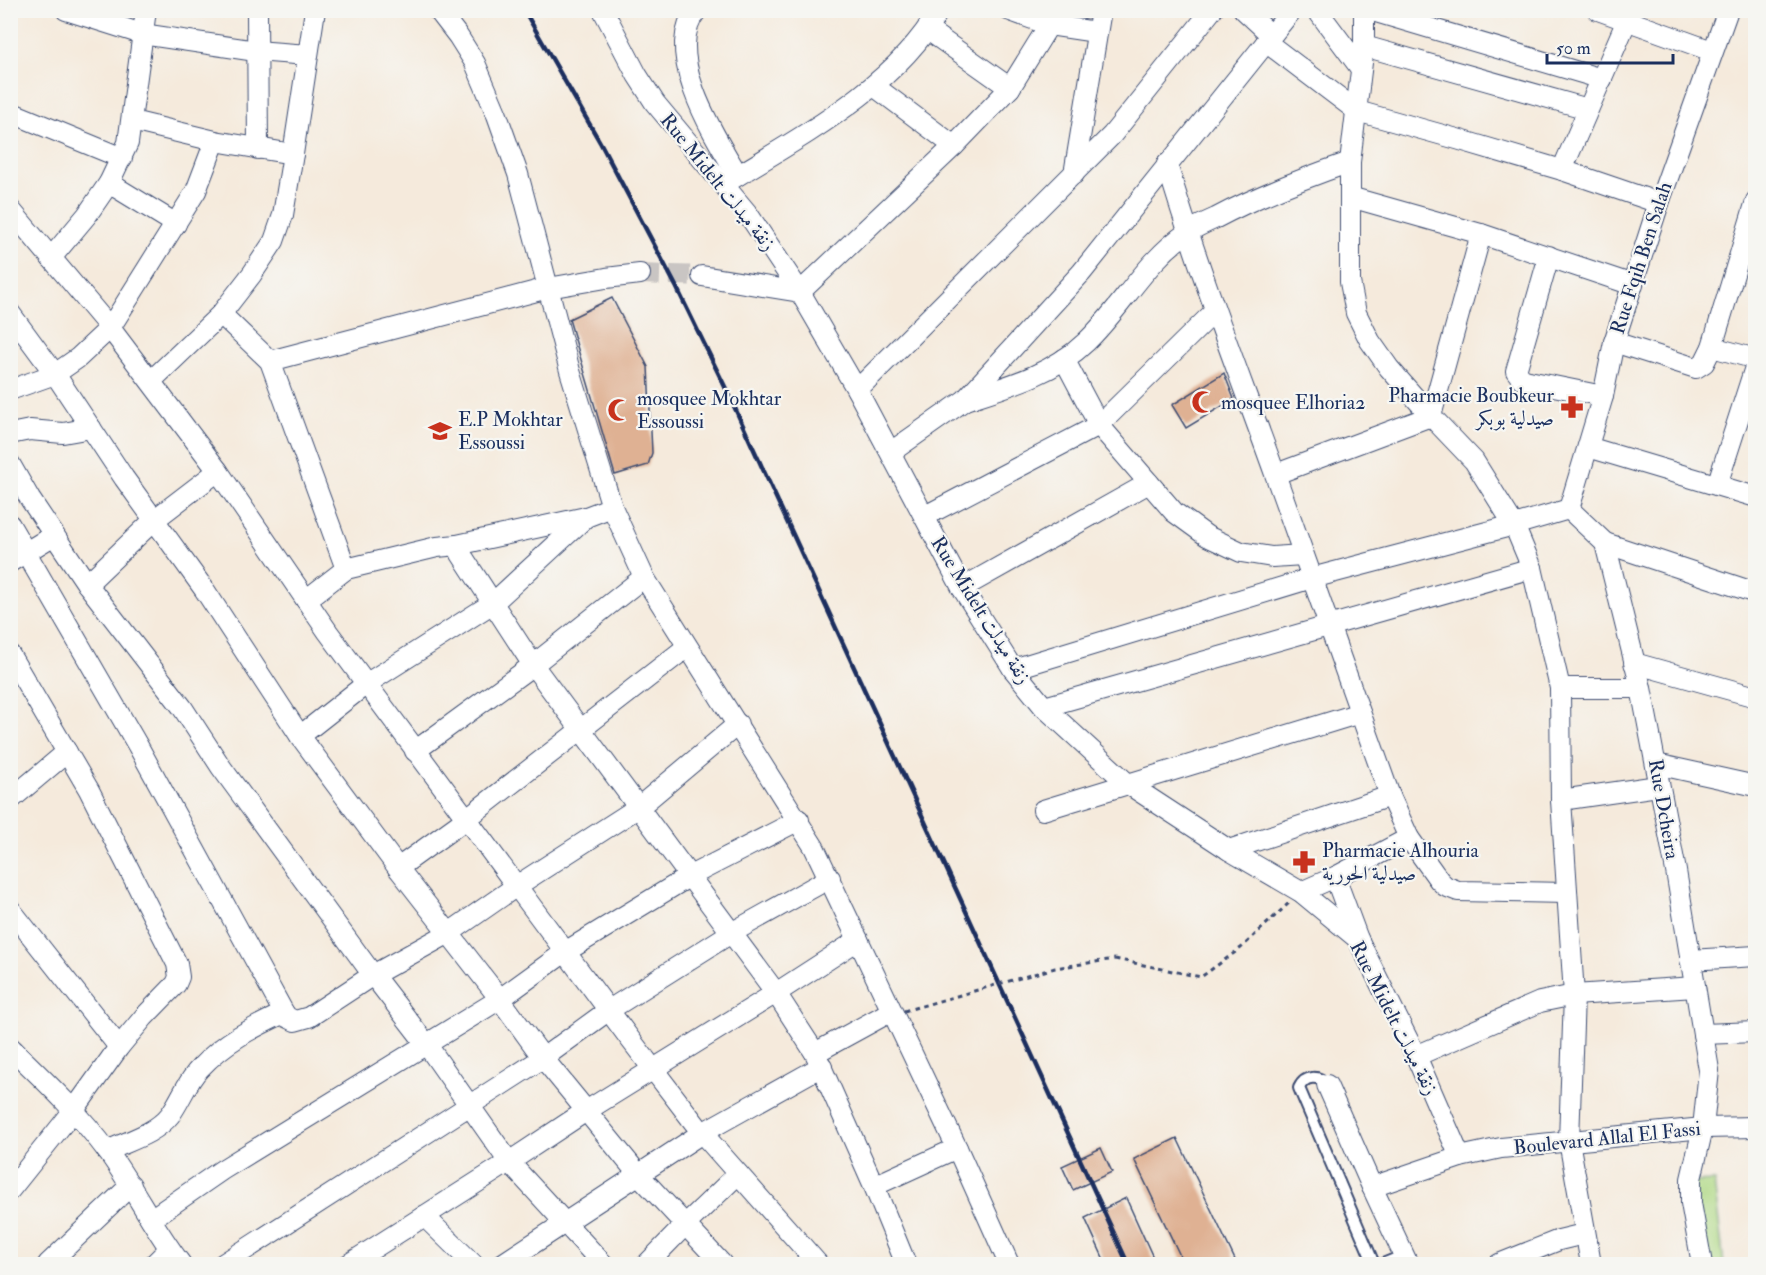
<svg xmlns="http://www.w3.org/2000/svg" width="1766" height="1275" viewBox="0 0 1766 1275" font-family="'IM FELL Double Pica',Amiri,serif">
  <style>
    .green { fill: #aed883; stroke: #648470; stroke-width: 1.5 }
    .building { fill: #dfb193 }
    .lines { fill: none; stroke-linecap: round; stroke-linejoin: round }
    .street-tunnel { stroke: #c9c5c3; stroke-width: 20; stroke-dasharray: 20 10; stroke-linecap: butt }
    .lane-casing { stroke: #3c4b71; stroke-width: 14 }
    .street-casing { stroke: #3c4b71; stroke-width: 22 }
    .path { stroke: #3c4b71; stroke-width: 3; stroke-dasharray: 4.5 4.5; stroke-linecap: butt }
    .lane { stroke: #fff; stroke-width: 10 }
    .street { stroke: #fff; stroke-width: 20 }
    .rail { stroke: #1b2f5e; stroke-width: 4.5 }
    .path-bridge { stroke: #3c4b71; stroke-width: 3; stroke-dasharray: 4.5 4.5; stroke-linecap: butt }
    .labels { text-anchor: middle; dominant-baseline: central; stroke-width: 4.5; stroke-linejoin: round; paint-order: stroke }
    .street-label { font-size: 20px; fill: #1b2f5e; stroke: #f6f6f2 }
    .poi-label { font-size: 20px; fill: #1b2f5e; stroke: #f6f6f2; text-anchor: start }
  </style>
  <rect width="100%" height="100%" fill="#f6f6f2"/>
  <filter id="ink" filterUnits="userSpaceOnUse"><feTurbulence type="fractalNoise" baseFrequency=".0167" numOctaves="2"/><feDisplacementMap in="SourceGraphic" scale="12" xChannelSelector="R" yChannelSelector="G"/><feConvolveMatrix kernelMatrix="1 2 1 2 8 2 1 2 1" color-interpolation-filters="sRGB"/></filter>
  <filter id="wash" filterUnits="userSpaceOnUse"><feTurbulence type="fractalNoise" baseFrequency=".008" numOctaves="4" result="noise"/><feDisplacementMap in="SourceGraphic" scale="24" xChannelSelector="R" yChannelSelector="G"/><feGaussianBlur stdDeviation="1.35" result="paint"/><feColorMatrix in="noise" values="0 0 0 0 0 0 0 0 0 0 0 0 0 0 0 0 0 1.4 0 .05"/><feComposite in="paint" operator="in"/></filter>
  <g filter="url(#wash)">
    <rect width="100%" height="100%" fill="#f5eadc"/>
    <polygon class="green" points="1714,1181 1724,1264 1706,1264 1692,1182"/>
    <g id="blocks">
      <g class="building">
        <polygon points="612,298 648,367 652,453 648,465 615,475 569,319"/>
        <polygon points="1224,373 1234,399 1186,428 1172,405"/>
        <polygon points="1177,1138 1237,1264 1184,1264 1134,1159"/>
        <polygon points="1101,1148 1112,1172 1073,1190 1062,1166"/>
        <polygon points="1126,1198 1156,1264 1106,1264 1085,1218"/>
      </g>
    </g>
  </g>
  <g filter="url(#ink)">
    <use href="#blocks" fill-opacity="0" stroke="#3c4b71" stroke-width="1.5"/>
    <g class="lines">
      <polyline class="street-tunnel" points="640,274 702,276"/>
      <g class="lane-casing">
        <g id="lane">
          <path d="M 1327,1085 C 1319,1075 1305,1075 1299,1088 L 1374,1264"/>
          <polyline points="1383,1264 1405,1255"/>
        </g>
      </g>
      <g class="street-casing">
        <g id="street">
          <polyline points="66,10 142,34 256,51 308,55"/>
          <polyline points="257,10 258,149"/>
          <polyline points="438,10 458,36 475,63 497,115 518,174 570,371 612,507 644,577 814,847 957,1148 1009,1264"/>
          <polyline points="603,10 637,75 655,103 748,214 800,292 857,390 962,588 1013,669 1044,707 1128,784 1229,850 1301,892 1358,939 1416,1056 1460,1157"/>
          <path d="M 697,10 C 661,53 715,137 738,175"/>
          <polyline points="1008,10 1049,25 1096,32"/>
          <polyline points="1244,10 1271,35"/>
          <polyline points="1317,10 1361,69"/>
          <polyline points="1364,10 1364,46 1350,162 1350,282 1356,313 1370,341 1389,368 1431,416 1474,461 1514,525 1532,568 1560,688 1561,800 1574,995 1569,1141 1591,1264"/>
          <polyline points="1369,10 1602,79"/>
          <polyline points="1598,10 1712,51"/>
          <polyline points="928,30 1010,88"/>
          <polyline points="1266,42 1357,111 1457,139 1562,170 1659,203"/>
          <polyline points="1364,46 1588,109"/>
          <polyline points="874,86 954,146"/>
          <polyline points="10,112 122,158"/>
          <polyline points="132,121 215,141 293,154 315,10"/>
          <path d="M 1167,164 C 1198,269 1238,371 1275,474 C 1314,581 1351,689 1390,796 L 1409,838 L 1439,880 L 1445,886 L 1458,891 L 1567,893"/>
          <polyline points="1562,170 1627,20"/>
          <polyline points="1074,174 1101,10"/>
          <polyline points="109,183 176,224"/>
          <path d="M 724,184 C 798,138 895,88 939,10"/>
          <polyline points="1350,197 1481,234 1633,285"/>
          <polyline points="10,209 110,328 218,471 328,632 630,1039 702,1133 818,1264"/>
          <polyline points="1549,256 1516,371 1522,379 1529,381 1603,396"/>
          <polyline points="51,258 87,215 109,183 128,143 146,10"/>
          <polyline points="702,276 800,292 954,146 1010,88 1049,25 1052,10"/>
          <polyline points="10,313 55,374 124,478 204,589 300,736 398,868 500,999 543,1058 638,1174 722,1264"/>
          <polyline points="221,314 270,361 346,569"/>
          <polyline points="1614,342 1696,368 1704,363 1712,347 1756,201"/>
          <polyline points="1712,347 1756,359"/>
          <polyline points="1064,359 1099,425 1174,512 1207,536 1241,552 1272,557 1303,555"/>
          <polyline points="270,361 548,288 606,278 640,274"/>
          <polyline points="151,381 221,314 252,274 274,241 283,215 293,154"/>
          <polyline points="10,390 55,374 78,358 110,328 196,191 215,141"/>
          <polyline points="857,390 1112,135 1212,10"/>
          <path d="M 968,399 C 1009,386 1054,373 1086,342 C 1122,308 1145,261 1188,232 C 1196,227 1207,222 1216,218 C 1259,195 1304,178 1350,162"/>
          <polyline points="10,434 30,430 63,433 91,428"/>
          <polyline points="1588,447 1756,497"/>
          <polyline points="891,452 965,400 1082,272 1292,10"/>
          <polyline points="10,464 30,499 87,584 182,707 221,767 373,975 427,1045 509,1162 603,1264"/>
          <polyline points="1276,474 1431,416 1481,234"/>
          <polyline points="1717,485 1756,364"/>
          <polyline points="1569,509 1605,543 1641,688 1676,871 1709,1070 1703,1128 1691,1179 1691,1203 1702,1264"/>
          <polyline points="1569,509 1603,396 1614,342 1659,203 1728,10"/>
          <polyline points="925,516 1099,425 1214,312"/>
          <polyline points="10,525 138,746 284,1013 287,1017 295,1021 309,1017 373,975 449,933 518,885 639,807 738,724"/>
          <polyline points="1605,543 1756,593"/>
          <polyline points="457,545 586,517"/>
          <polyline points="10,562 54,535"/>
          <polyline points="87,584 154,520 218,471"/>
          <polyline points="962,588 1149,483"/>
          <polyline points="306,600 346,569 437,547 457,545 461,554 533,665 776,993 815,1053 874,1186 906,1264"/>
          <polyline points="10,655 89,790 177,964 179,977 176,984 144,1017 119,1047 74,1110 10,1190"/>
          <polyline points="1634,663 1756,697"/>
          <polyline points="1013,669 1312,578 1514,525 1569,509"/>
          <polyline points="1560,688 1641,688"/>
          <polyline points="1044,707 1532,568"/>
          <polyline points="300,736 366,684 493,603 586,517 612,507"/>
          <polyline points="415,751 533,665 644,577"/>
          <polyline points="1656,764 1756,786"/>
          <polyline points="10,800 67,752"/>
          <polyline points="1561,800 1658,786"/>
          <polyline points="1043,810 1360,713"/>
          <polyline points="1229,850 1390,796"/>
          <polyline points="398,868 466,819 687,647"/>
          <polyline points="1335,877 1358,939"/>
          <polyline points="1301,892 1335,877 1409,838"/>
          <polyline points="10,909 119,1047"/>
          <polyline points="1690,960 1756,956"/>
          <polyline points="1703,1034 1756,1032"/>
          <path d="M 10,1047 C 45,1081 79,1113 108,1152 C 134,1188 154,1229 181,1264"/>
          <polyline points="815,1053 890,1012"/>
          <polyline points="1416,1056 1540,1002 1574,995 1695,987"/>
          <polyline points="1327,1085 1372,1187 1408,1264"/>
          <path d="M 107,1151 C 128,1141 155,1134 170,1115 C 181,1100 187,1081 200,1068 C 224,1042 252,1028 284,1013"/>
          <polyline points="874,1186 957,1148"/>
          <polyline points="1372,1187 1460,1157 1501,1148 1703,1128 1756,1127"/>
          <polyline points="424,1216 473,1264"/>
          <polyline points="151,1219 222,1170 500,999 565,952 690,876 799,820"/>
          <polyline points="48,1264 131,1185"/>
          <polyline points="154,1264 169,1249"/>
          <polyline points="223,1264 543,1058 609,1010 731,933 830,878"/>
          <polyline points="349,1264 509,1162 586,1111 776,993 858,940"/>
          <polyline points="502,1264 702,1133 822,1066"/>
          <polyline points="647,1264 685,1225 738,1174"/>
          <polyline points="1499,1264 1559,1240 1584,1234"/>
        </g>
      </g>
      <polyline class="path" points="1115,959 1201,977 1241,948 1289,903"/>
      <use href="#lane" class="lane"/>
      <use href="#street" class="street"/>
      <polyline class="rail" points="524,10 601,144 677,288 728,393 1128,1264"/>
      <polyline class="path-bridge" points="904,1011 1055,968 1115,959"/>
    </g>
  </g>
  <defs>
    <g id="mosque-bare" transform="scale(1.8)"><path d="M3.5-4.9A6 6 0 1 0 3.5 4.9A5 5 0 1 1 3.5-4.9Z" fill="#c8321e" stroke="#f6f6f2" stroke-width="2.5" paint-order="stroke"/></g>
    <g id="pharmacy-bare" transform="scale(1.8)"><path d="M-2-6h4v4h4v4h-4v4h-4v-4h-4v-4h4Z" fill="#c8321e" stroke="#f6f6f2" stroke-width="2.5" paint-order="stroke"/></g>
    <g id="school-bare" transform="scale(1.8)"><path d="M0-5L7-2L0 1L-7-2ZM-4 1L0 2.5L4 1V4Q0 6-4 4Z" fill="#c8321e" stroke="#f6f6f2" stroke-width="2.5" paint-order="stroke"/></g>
  </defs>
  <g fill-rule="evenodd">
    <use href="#mosque-bare" x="1203" y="402"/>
    <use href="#pharmacy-bare" x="1572" y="407"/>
    <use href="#mosque-bare" x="619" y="410"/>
    <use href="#school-bare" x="440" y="431"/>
    <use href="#pharmacy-bare" x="1304" y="862"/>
  </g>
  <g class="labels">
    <g class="street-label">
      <text transform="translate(718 182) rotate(51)">Rue Midelt زنقة ميدلت</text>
      <text transform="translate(1641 258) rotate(-72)">Rue Fqih Ben Salah</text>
      <text transform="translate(981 610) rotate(58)">Rue Midelt زنقة ميدلت</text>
      <text transform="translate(1664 809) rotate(80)">Rue Dcheira</text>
      <text transform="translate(1394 1018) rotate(63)">Rue Midelt زنقة ميدلت</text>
      <text transform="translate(1607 1138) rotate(-6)">Boulevard Allal El Fassi</text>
    </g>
    <g class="poi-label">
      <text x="1554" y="395" text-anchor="end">Pharmacie Boubkeur<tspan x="1554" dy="23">صيدلية بوبكر</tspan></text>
      <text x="637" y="398">mosquee Mokhtar<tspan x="637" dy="23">Essoussi</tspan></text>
      <text x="1221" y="402">mosquee Elhoria2</text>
      <text x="458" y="419">E.P Mokhtar<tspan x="458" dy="23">Essoussi</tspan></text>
      <text x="1322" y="850">Pharmacie Alhouria<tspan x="1322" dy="23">صيدلية الحورية</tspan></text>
    </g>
  </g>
  <rect width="1766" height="1275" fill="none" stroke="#f6f6f2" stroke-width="36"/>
  <path d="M1547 54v9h126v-9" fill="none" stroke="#1b2f5e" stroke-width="3"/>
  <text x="1556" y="54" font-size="18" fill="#1b2f5e" stroke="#f6f6f2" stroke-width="4.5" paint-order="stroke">50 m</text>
</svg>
